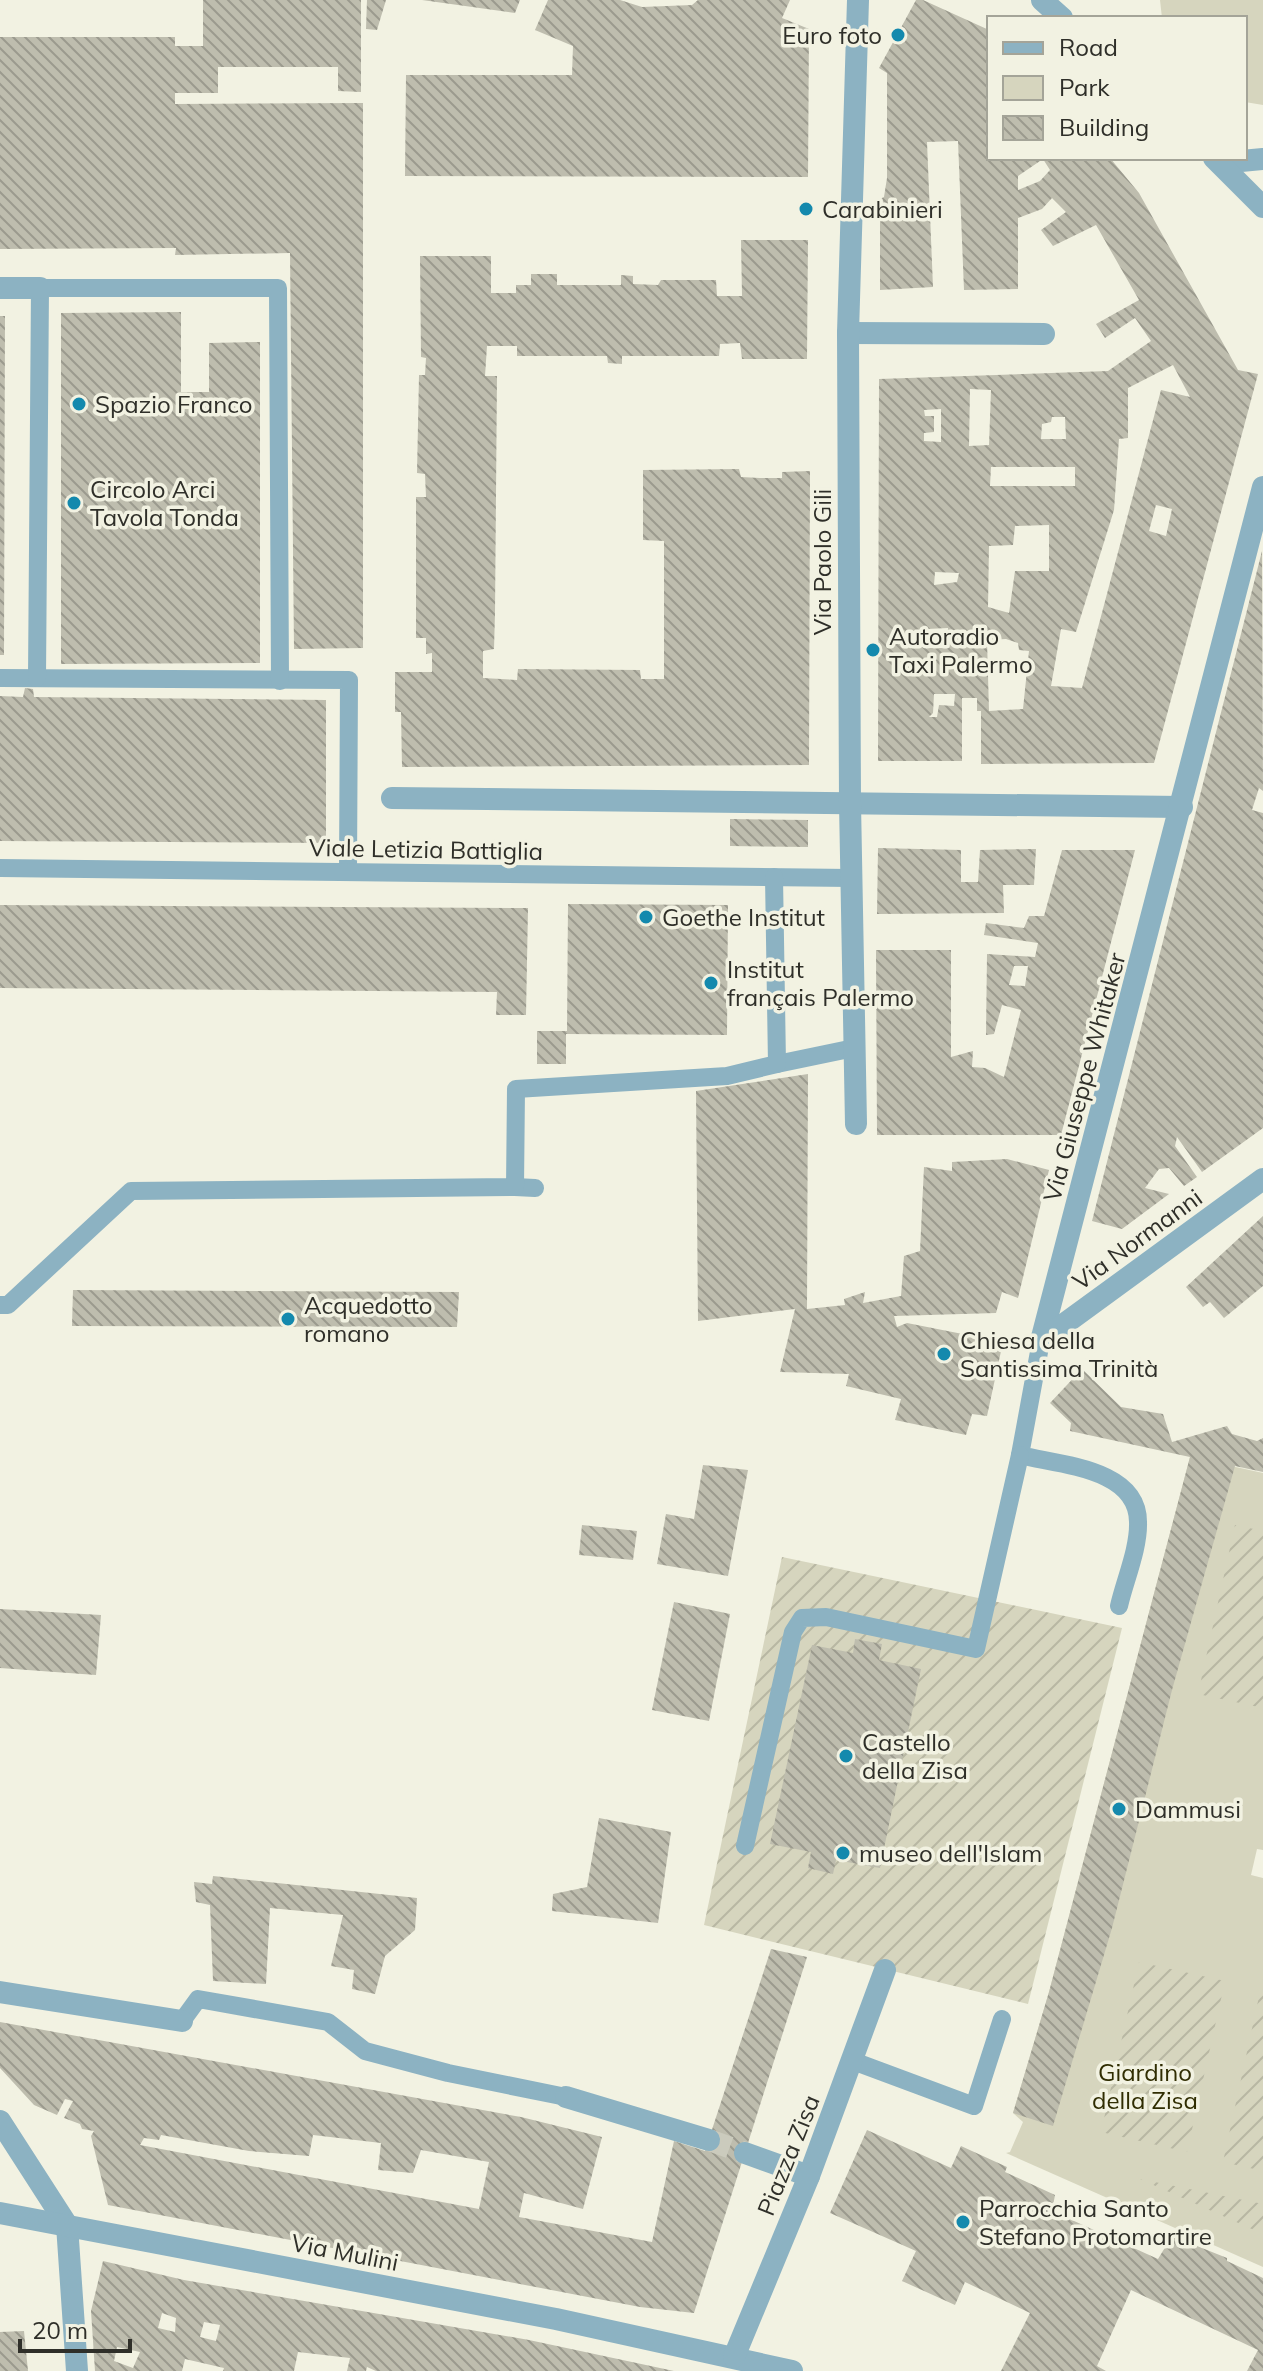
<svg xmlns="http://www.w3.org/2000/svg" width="1263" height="2371" viewBox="0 0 1263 2371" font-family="Mulish,sans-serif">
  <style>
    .green { fill: #d6d5be }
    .garden { fill: url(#garden-furrows) }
    .building { fill: url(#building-back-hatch); fill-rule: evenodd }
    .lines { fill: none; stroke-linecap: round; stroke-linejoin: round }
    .minor-tunnel { stroke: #cbcbbd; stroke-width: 22; stroke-dasharray: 22 11; stroke-linecap: butt }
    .service { stroke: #8cb2c2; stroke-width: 18 }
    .pedestrian { stroke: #8cb2c2; stroke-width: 22 }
    .minor { stroke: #8cb2c2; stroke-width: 22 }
    .tertiary { stroke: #8cb2c2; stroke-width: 22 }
    .poi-dot { fill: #1489ad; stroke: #f2f2e2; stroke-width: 3 }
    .labels { text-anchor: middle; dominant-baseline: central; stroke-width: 7; stroke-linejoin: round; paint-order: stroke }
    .poi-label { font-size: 24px; fill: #2f2f29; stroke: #f2f2e2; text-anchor: start }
    .street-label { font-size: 24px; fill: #2f2f29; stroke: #f2f2e2 }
    .park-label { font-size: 24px; fill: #302d02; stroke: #f2f2e2 }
  </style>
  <defs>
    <pattern id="garden-furrows" width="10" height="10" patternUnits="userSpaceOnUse" patternTransform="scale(2)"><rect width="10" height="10" fill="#d6d5be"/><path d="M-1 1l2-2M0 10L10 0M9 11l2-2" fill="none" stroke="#b8b7a3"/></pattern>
    <pattern id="building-back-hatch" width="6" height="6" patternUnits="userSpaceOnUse" patternTransform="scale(2)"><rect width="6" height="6" fill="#bebdae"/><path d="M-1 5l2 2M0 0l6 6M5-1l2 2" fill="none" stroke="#9b9a8e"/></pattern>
  </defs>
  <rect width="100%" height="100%" fill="#f2f2e2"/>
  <g class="green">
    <polygon points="1160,0 1263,0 1263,105 1245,102 1245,18 1162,18"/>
    <polygon points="1190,1457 1263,1473 1263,1850 1257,1849 1251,1875 1263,1878 1263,2267 1006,2153 1010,2152 1023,2122 1013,2113 1049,1992"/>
  </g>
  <g class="garden">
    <polygon points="1235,1525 1263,1531 1263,1708 1198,1694"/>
    <polygon points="782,1557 1122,1628 1028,2004 704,1925"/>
    <polygon points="1139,1962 1225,1981 1187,2152 1101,2132"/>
    <polygon points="1260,1992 1263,1993 1263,2171 1223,2162"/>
    <polygon points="1140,2179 1263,2204 1263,2234"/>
  </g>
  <g class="building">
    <polygon points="203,0 361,0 361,92 338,91 338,67 218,67 218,93 175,93 175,104 363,103 363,648 294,649 290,253 175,255 176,248 0,249 0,37 175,37 175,46 203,46"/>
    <polygon points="367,0 386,0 377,30 366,29"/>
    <polygon points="422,0 520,0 515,13"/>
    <polygon points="548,0 620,0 642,7 692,5 698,0 790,0 782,18 809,29 808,177 405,176 406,75 572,75 573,46 535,30"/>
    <path d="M 916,0 L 923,0 L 989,30 L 989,158 L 1110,158 L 1139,193 L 1238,370 L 1258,374 L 1154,763 L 981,764 L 981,711 L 977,711 L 977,698 L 962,698 L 962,761 L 878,761 L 879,379 L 1108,371 L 1151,341 L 1135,318 L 1105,338 L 1096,324 L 1139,300 L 1096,225 L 1053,246 L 1041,230 L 1066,212 L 1052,198 L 1042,209 L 1018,218 L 1018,289 L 964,290 L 958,141 L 927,142 L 933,287 L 880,290 L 880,199 L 884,197 L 887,178 L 887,73 L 879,68 ZM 1043,159 L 1050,170 L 1040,181 L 1018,190 L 1018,176 ZM 1173,365 L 1190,397 L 1161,390 L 1082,688 L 1051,686 L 1061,629 L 1076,632 L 1114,510 L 1119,439 L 1128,438 L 1128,388 ZM 970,389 L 991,390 L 989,445 L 969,446 ZM 941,409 L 941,442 L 924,441 L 924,433 L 934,432 L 934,416 L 925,416 L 924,410 ZM 1052,417 L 1065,417 L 1066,439 L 1041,439 L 1042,424 L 1051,422 ZM 991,467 L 1075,467 L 1075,486 L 990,486 ZM 1156,505 L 1172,509 L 1166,536 L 1149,531 ZM 1049,525 L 1049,571 L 1015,571 L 1009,613 L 988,607 L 989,546 L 1013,545 L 1015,526 ZM 935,572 L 959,573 L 957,582 L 934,585 ZM 948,628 L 947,648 L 926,648 L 927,629 ZM 1006,639 L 1018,643 L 1019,650 L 1029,651 L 1023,709 L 989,711 L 987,640 ZM 934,694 L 955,694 L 954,706 L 939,705 L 937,717 L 929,717 L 933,713 Z"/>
    <polygon points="741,240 808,240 807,359 742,359 740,343 720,344 719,356 622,356 622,364 608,363 607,356 517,356 517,346 487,346 485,376 497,376 495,613 494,649 483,651 483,678 517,680 518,669 640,670 641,679 664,679 664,541 643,540 643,470 739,469 741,477 760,478 782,478 782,472 810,471 809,765 402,767 401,712 395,712 395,672 432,672 432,653 426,654 426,638 416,638 416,497 426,497 425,474 417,473 419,375 425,375 426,358 421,357 420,256 491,256 491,293 516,293 516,285 531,285 531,274 557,274 557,285 621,285 621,275 633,276 633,284 658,285 661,280 716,280 717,296 742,296"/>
    <polygon points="181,312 181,392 209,392 209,343 260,342 260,663 61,664 61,313"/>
    <polygon points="0,316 5,316 4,655 0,655"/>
    <polygon points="1262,551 1263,791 1259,788 1252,810 1263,813 1263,1128 1202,1172 1177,1137 1175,1146 1197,1177 1184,1186 1169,1168 1159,1169 1145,1188 1169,1194 1122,1229 1092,1221"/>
    <polygon points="25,688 33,689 34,697 326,700 326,843 0,841 0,696 23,697"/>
    <polygon points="730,819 808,820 808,847 730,846"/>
    <polygon points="878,848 961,850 961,882 978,882 980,850 1036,849 1034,885 1003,885 1004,913 877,914"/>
    <path d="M 1062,850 L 1135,850 L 1061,1135 L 877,1135 L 876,950 L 951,950 L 951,1057 L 973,1051 L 972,1067 L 985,1068 L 1004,1077 L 1021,1010 L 1002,1005 L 994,1034 L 986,1035 L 987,954 L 1035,957 L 1038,943 L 984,935 L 986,923 L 1024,928 L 1029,916 L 1044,916 ZM 1014,966 L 1028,966 L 1025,986 L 1009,985 Z"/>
    <polygon points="568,904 728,905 727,1035 566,1034 566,1064 537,1064 537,1031 567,1031"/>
    <polygon points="0,905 528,908 526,1015 496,1015 497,992 0,988"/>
    <polygon points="808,1074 807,1309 845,1305 844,1299 865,1292 863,1303 901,1296 904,1256 920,1251 924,1167 952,1171 952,1162 1007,1159 1049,1170 1018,1298 1002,1292 996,1313 894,1316 897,1327 907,1323 1003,1342 987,1416 972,1414 966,1435 895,1420 901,1399 846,1386 849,1374 780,1372 795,1309 698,1321 696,1091"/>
    <polygon points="1263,1216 1263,1286 1224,1318 1210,1302 1203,1307 1186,1287"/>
    <polygon points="73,1290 459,1292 457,1327 72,1326"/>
    <polygon points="1082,1369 1121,1407 1163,1414 1172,1442 1227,1426 1232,1434 1257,1441 1263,1438 1263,1472 1235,1466 1172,1690 1112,1928 1053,2126 1013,2113 1049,1992 1190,1457 1070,1431 1071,1423 1050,1403"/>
    <polygon points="703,1465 748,1470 728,1576 657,1564 666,1514 694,1519"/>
    <polygon points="582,1525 637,1531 633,1560 579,1555"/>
    <polygon points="674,1602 730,1614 709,1721 652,1710"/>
    <polygon points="0,1609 101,1615 96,1675 0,1668"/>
    <polygon points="855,1639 882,1644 879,1660 921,1669 880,1868 836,1860 833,1874 808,1868 811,1852 770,1844 812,1645 853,1653"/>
    <polygon points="599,1818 671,1832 658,1923 552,1911 553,1894 587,1887"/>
    <polygon points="213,1876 417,1898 415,1930 385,1956 375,1994 352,1989 354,1970 331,1966 343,1915 270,1908 266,1984 213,1981 210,1905 196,1902 194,1882 212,1884"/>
    <path d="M 771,1949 L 807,1957 L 694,2313 L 640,2307 L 108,2205 L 91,2136 L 94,2131 L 82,2129 L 80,2124 L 64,2118 L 73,2101 L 65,2099 L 57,2115 L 34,2105 L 0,2068 L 0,2022 L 521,2117 L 602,2137 L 583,2209 L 524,2193 L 519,2217 L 652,2242 L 674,2141 L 705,2151 ZM 161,2135 L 249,2151 L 309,2156 L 313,2135 L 381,2143 L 378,2170 L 413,2173 L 421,2150 L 489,2162 L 479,2209 L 140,2145 L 144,2138 L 159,2140 Z"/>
    <polygon points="867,2130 951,2168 961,2146 1007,2167 1005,2172 1055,2195 1052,2211 1158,2259 1172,2236 1227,2258 1227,2261 1263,2278 1263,2371 1247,2371 1258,2350 1131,2290 1097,2366 1106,2371 1001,2371 1030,2313 965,2282 955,2305 902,2281 916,2251 830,2213"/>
    <path d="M 103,2261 L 184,2280 L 529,2340 L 674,2371 L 376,2371 L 367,2367 L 366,2371 L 347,2371 L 350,2358 L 298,2352 L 294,2371 L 223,2371 L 224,2368 L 185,2359 L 182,2371 L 95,2371 L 91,2311 ZM 162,2313 L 176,2318 L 175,2332 L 158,2328 ZM 204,2322 L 220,2325 L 216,2341 L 200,2337 ZM 117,2347 L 140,2352 L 133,2368 L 114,2361 Z"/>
    <polygon points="24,2331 28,2371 0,2371 0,2332"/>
  </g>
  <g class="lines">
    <polyline class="minor-tunnel" points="709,2140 745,2153"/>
    <g class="service">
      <polyline points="0,678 349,680 348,872"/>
      <polyline points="37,678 40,288 278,288 280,681"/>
      <polyline points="0,868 851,878"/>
      <polyline points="777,1064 854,1048"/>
      <polyline points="515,1187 535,1188"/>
      <polyline points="0,1305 8,1305 131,1191 515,1187 516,1089 727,1076 777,1064 774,877"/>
      <path d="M 1041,1341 L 1020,1455 C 1059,1465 1138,1468 1138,1522 C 1139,1548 1125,1580 1119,1606"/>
      <polyline points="745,1846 793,1632 802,1618 826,1617 976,1649 1020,1455"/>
      <polyline points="182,2021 198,1999 328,2022 365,2051 448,2073 566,2097"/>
      <polyline points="853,2061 974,2106 1002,2019"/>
    </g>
    <polyline class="pedestrian" points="0,288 40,288"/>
    <g class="minor">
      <polyline points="1220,163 1263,159"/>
      <polyline points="848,333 1044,334"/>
      <polyline points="392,798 1182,807"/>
      <polyline points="856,1124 850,803 848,333 858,0"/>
      <polyline points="1041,1341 1263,487"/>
      <polyline points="1041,1341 1263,1179"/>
      <polyline points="0,1992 182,2021"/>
      <polyline points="566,2097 709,2140"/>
      <polyline points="0,2121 67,2225 77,2371"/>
      <polyline points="745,2153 809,2176"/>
      <polyline points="0,2213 556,2319 792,2371"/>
      <polyline points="734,2357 809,2176 885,1970"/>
    </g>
    <g class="tertiary">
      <polyline points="1042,0 1062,18"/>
      <polyline points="1214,158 1263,207"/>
    </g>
  </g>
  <g class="poi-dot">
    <circle cx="898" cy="35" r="8"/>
    <circle cx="806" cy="209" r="8"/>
    <circle cx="79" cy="404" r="8"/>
    <circle cx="74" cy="503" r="8"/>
    <circle cx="873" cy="650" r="8"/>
    <circle cx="646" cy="917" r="8"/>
    <circle cx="711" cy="983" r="8"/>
    <circle cx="288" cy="1319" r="8"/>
    <circle cx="944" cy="1354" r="8"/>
    <circle cx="846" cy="1756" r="8"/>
    <circle cx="1119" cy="1809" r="8"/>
    <circle cx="843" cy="1853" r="8"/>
    <circle cx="963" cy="2222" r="8"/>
  </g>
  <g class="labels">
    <g class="poi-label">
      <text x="882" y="35" text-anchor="end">Euro foto</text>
      <text x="822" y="209">Carabinieri</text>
      <text x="95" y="404">Spazio Franco</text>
      <text x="90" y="489">Circolo Arci<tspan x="90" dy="28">Tavola Tonda</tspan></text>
      <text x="889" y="636">Autoradio<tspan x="889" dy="28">Taxi Palermo</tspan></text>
      <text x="662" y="917">Goethe Institut</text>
      <text x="727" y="969">Institut<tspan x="727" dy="28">français Palermo</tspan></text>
      <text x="304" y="1305">Acquedotto<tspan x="304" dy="28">romano</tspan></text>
      <text x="960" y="1340">Chiesa della<tspan x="960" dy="28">Santissima Trinità</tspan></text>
      <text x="862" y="1742">Castello<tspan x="862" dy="28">della Zisa</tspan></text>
      <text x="1135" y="1809">Dammusi</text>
      <text x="859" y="1853">museo dell'Islam</text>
      <text x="979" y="2208">Parrocchia Santo<tspan x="979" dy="28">Stefano Protomartire</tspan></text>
    </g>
    <g class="street-label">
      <text transform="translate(822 562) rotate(-90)">Via Paolo Gili</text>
      <text transform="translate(426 849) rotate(1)">Viale Letizia Battiglia</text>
      <text transform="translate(1084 1077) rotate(-75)">Via Giuseppe Whitaker</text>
      <text transform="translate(1137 1239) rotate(-36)">Via Normanni</text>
      <text transform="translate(788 2155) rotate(-68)">Piazza Zisa</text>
      <text transform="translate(345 2252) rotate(11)">Via Mulini</text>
    </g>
    <g class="park-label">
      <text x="1145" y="2072">Giardino<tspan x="1145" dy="28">della Zisa</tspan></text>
    </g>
  </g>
  <rect x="987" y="16" width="260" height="144" fill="#f2f2e2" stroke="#a4a498" stroke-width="2"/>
  <rect x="1003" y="42" width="40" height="12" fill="#8cb2c2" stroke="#a4a498" stroke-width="2"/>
  <text x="1059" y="56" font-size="24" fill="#2f2f29">Road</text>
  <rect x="1003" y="76" width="40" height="24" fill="#d6d5be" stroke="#a4a498" stroke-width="2"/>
  <text x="1059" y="96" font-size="24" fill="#2f2f29">Park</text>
  <rect x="1003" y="116" width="40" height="24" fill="url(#building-back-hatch)" stroke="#a4a498" stroke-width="2"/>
  <text x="1059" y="136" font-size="24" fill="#2f2f29">Building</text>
  <path d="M20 2339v12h110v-12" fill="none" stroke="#2f2f29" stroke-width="4"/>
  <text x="32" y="2339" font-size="24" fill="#2f2f29" stroke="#f2f2e2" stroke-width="6" paint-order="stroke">20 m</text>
</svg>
